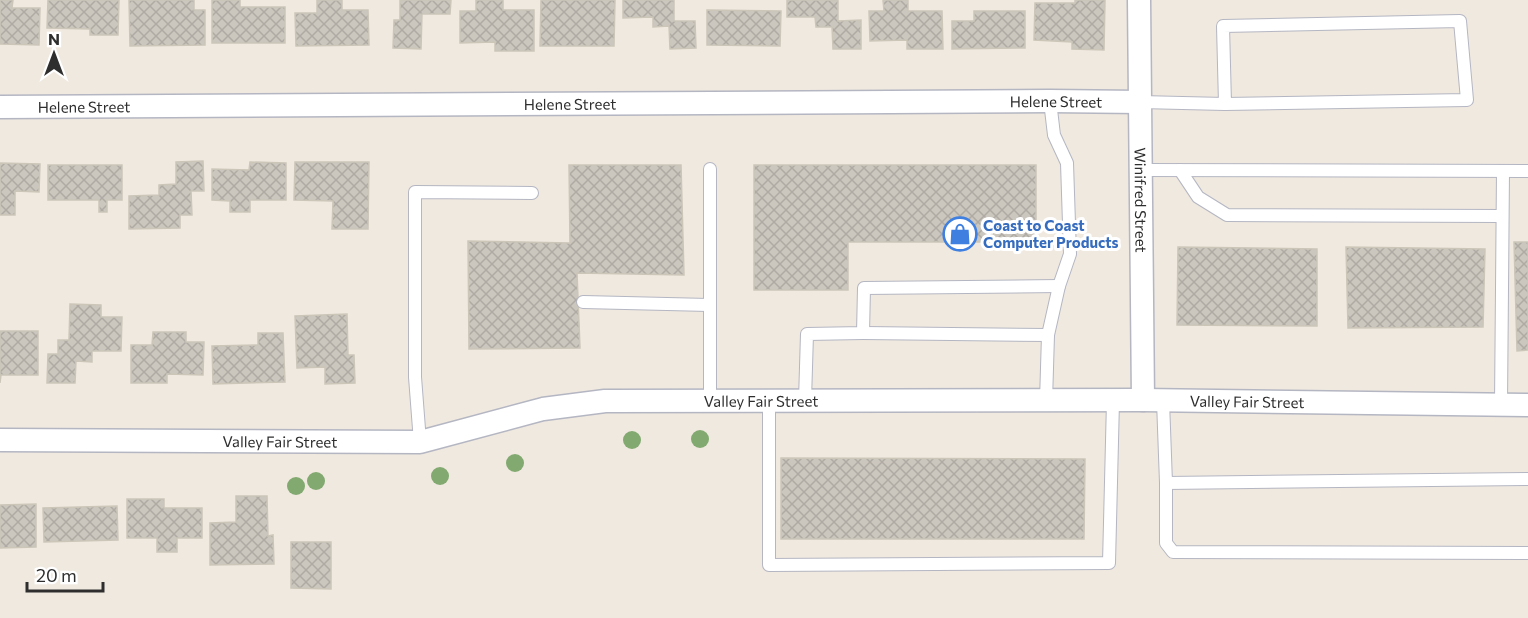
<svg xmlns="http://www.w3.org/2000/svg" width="1528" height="618" viewBox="0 0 1528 618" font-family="Commissioner,sans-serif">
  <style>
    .building { fill: url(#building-cross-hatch); stroke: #ccc6b9; stroke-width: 1.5 }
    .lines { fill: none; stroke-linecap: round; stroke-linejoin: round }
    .service-casing { stroke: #b4b6c2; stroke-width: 14 }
    .minor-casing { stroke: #b4b6c2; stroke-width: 25 }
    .service { stroke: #fff; stroke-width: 12 }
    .minor { stroke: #fff; stroke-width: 22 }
    .tree { fill: #81a970 }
    .labels { text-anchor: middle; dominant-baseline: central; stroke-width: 6; stroke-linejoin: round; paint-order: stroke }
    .street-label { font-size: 15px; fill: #2e2e2e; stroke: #fff }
    .shop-label { font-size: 15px; font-weight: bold; fill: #366cbe; stroke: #fff; text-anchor: start }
  </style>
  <defs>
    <pattern id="building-cross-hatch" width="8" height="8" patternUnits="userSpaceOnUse" patternTransform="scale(1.5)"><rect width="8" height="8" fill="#cbc7be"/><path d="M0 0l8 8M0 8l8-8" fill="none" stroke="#afaba4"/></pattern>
  </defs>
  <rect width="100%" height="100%" fill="#f0e9e0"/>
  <g class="building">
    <polygon points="0,0 13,0 12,8 40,8 39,45 0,44"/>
    <polygon points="48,0 119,0 118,35 90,35 90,29 47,28"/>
    <polygon points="129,0 194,0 194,10 205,10 205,45 130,46"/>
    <polygon points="212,0 240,0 240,7 285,7 285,43 212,43"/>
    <polygon points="317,0 342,0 342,10 368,10 369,45 296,46 295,13 317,13"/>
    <polygon points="400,0 451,0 450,14 422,14 421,49 393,48 394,20 400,20"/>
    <polygon points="476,0 503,0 503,10 534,10 534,51 495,51 495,42 460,43 460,11 476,11"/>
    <polygon points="541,0 615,0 614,46 540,46"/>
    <polygon points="623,0 674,0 674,21 695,21 696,48 670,49 669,26 653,27 653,17 623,18"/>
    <polygon points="787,0 838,0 838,21 861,20 861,49 833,49 832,27 816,27 815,17 787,17"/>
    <polygon points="883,0 908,0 908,11 942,11 943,49 907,49 907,40 870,41 869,11 884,11"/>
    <polygon points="1075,0 1105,0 1104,50 1072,49 1072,42 1034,40 1035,3 1075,3"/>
    <polygon points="707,10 781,11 780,46 707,45"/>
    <polygon points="974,11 1025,11 1025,48 952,49 952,21 974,21"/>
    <polygon points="203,161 204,191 191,191 192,215 180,215 180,228 129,229 129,196 159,195 159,185 176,184 176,162"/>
    <polygon points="250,162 286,163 286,200 250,200 250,212 230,212 230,201 212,200 212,169 249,170"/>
    <polygon points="295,162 369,162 368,229 332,229 333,201 294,200"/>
    <polygon points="0,163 40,164 39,192 15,191 15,215 0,215"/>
    <polygon points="48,165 122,165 122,200 107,200 107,212 99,212 99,200 48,200"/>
    <polygon points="569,165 681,165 684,275 577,273 580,348 469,349 468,241 570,243"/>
    <polygon points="754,165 1036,165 1036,242 848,242 848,290 754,290"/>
    <polygon points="1514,242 1528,242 1528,350 1517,351"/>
    <polygon points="1178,247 1317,249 1317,326 1177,325"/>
    <polygon points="1346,247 1485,249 1483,327 1348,328"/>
    <polygon points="70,304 101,305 101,317 122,317 121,351 92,351 92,362 76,361 75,383 47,383 48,354 58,354 58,340 69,340"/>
    <polygon points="347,314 348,355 354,355 355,383 325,384 325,367 297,368 295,316"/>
    <polygon points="0,331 38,331 38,375 1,375 0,383"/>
    <polygon points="153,332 186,332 186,342 204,342 203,375 167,374 167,383 131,383 131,345 152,345"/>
    <polygon points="258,333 283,333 285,382 213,384 212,346 258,345"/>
    <polygon points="781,458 1085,459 1084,539 781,539"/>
    <polygon points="236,496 267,496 268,536 273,535 274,564 210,565 210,523 236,522"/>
    <polygon points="127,499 164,499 164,508 202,508 202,538 177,538 177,552 157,552 157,538 127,538"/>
    <polygon points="36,504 36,547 0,548 0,505"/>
    <polygon points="117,506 118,540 44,542 43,508"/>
    <polygon points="291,542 331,542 331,589 291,588"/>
  </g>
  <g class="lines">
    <g class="service-casing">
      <g id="service">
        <polyline points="1140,102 1225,104 1467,100 1460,21 1223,26 1225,104"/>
        <polyline points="710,169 710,400"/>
        <polyline points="1141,170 1528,171"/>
        <polyline points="1180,170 1198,197 1227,215 1502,216"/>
        <polyline points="583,302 709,305"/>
        <polyline points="863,333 1048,335"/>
        <polyline points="805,400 807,334 863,333 864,288 1059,286"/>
        <polyline points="769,401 769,565 1109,563 1113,401"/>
        <polyline points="1046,401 1048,335 1059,286 1070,254 1067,163 1054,135 1050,101"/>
        <polyline points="1163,401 1166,483 1528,479"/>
        <polyline points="1501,405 1503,171"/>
        <polyline points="420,442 415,377 415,192 532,193"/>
        <polyline points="1166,483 1166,543 1173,552 1528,553"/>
      </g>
    </g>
    <g class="minor-casing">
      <g id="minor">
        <path id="s1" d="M 1139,0 L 1143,400"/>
        <path id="s2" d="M 0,107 L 1050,101 L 1140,102"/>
        <path id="s3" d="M 0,440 L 420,442 L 543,409 L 605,401 L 1143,400 L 1528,405"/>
      </g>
    </g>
    <use href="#service" class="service"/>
    <use href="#minor" class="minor"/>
  </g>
  <g class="tree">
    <circle cx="700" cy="439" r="9"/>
    <circle cx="632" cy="440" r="9"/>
    <circle cx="515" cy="463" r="9"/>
    <circle cx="440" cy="476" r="9"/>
    <circle cx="316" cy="481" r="9"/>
    <circle cx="296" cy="486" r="9"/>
  </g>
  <defs>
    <g id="shop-ring" transform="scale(1.725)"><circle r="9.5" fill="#fff" stroke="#3f7fe0" stroke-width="1.5"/><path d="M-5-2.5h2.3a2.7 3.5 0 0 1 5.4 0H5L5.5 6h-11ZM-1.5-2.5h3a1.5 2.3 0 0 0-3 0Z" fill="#3f7fe0"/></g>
  </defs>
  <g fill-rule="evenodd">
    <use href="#shop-ring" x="960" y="234"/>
  </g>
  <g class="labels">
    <g class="street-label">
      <text stroke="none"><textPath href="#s2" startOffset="1056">Helene Street</textPath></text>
      <text stroke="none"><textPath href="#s2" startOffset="570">Helene Street</textPath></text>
      <text stroke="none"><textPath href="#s2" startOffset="84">Helene Street</textPath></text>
      <text stroke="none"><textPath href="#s1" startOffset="200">Winifred Street</textPath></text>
      <text stroke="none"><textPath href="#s3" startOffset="766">Valley Fair Street</textPath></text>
      <text stroke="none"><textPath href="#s3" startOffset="1252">Valley Fair Street</textPath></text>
      <text stroke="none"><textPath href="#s3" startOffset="280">Valley Fair Street</textPath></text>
    </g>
    <g class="shop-label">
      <text x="983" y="225">Coast to Coast<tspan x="983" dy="17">Computer Products</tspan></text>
    </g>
  </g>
  <g transform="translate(54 54)" stroke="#ffffff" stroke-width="4.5" paint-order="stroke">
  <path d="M0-4.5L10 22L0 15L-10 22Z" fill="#2e2e2e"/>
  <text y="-9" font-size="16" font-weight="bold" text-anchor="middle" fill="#2e2e2e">N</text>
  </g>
  <path d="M27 582v9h76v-9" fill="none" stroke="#2e2e2e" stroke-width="3"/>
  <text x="36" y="582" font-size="18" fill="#2e2e2e" stroke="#ffffff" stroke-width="4.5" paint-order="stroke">20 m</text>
</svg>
